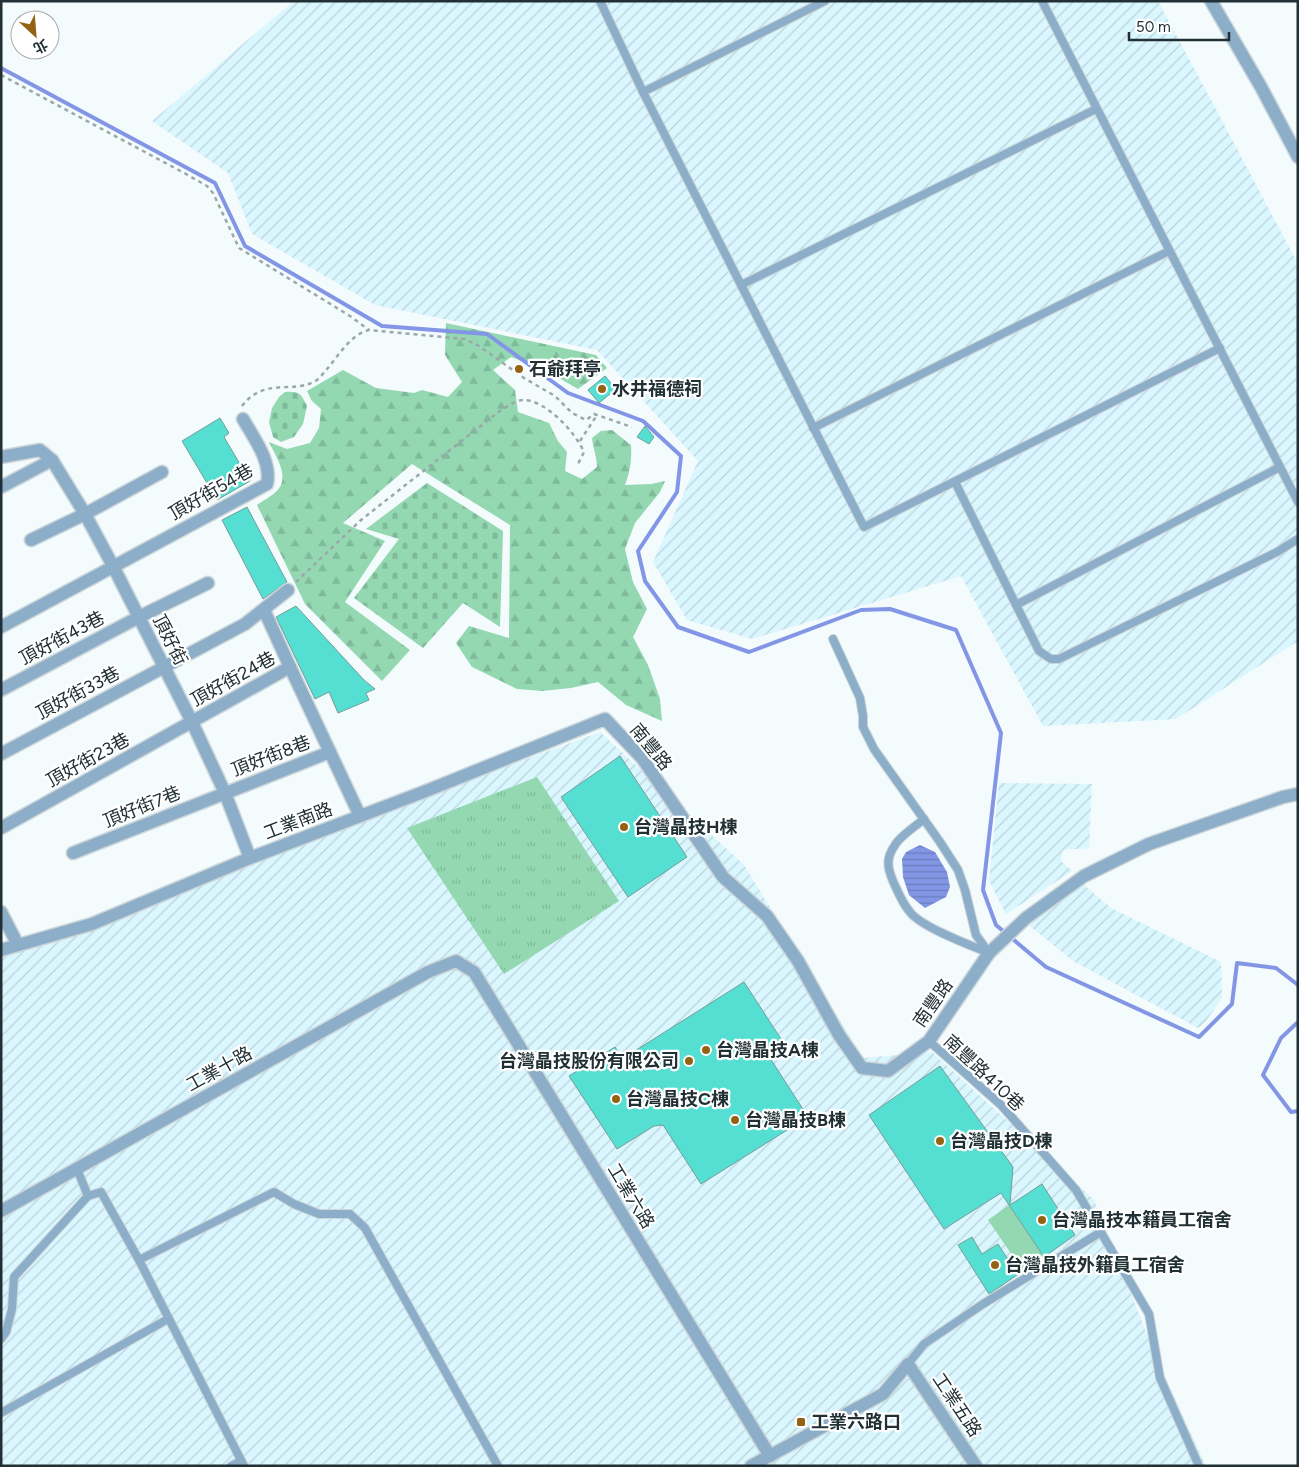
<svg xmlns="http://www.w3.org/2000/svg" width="1299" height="1467" viewBox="0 0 1299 1467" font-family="Figtree,'Noto Sans TC',sans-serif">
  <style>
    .industrial { fill: url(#industrial-furrows) }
    .grass { fill: url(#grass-tufts) }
    .forest { fill: url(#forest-firs) }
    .cemetery { fill: url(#cemetery-stones) }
    .park { fill: #94d8b2 }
    .water { fill: url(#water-rules) }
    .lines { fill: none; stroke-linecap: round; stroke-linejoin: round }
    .stream { stroke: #8396e6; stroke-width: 4 }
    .building { fill: #55ded2; stroke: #769d99 }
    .service-casing { stroke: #cdd6d9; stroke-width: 10 }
    .minor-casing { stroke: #cdd6d9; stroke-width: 15 }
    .tertiary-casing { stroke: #cdd6d9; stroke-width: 15 }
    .path { stroke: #9ca7aa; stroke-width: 2.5; stroke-dasharray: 4 4; stroke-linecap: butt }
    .service { stroke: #8daec9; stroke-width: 8 }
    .minor { stroke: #8daec9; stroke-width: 12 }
    .tertiary { stroke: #8daec9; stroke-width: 12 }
    .poi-dot { fill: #936311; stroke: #fff; stroke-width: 2 }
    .labels { text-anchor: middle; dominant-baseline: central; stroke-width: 4.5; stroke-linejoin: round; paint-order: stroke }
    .poi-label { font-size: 18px; font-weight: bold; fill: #213034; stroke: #fff; text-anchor: start }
    .street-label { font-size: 18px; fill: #213034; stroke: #fff }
  </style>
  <defs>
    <pattern id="industrial-furrows" width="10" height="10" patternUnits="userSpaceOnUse" patternTransform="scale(1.25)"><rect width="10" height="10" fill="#daf6fe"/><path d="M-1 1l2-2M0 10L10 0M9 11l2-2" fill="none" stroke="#bbd3da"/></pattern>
    <pattern id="grass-tufts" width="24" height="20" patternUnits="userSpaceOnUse" patternTransform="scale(1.25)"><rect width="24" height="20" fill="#94d8b2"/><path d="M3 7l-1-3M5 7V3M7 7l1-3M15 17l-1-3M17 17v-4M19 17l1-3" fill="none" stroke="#7fba9a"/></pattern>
    <pattern id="forest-firs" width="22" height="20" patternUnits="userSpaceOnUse" patternTransform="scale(1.25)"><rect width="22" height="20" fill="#94d8b2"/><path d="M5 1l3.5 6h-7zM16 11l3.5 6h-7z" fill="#7fba9a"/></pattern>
    <pattern id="cemetery-stones" width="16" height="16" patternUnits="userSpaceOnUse" patternTransform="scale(1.25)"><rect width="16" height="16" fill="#94d8b2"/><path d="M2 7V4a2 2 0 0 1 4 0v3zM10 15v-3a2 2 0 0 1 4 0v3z" fill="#7fba9a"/></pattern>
    <pattern id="water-rules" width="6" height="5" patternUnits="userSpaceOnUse" patternTransform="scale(1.25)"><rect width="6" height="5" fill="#8396e6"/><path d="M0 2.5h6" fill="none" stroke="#6b7bbb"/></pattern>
  </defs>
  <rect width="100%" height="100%" fill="#f3fbfd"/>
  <g class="industrial">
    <polygon points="294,1 1158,1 1218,113 1298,264 1298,432 1295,441 1298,445 1298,641 1176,719 1043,726 961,576 752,639 687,620 653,562 698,461 597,350 375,305 252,234 228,173 152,121"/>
    <polygon points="600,732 744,865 863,1058 932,1052 1094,1200 1155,1355 1206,1466 1,1466 1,956 294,845"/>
    <polygon points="999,783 1092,784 1089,848 1063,850 1061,861 1072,871 1006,914 989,881"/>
    <polygon points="1083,884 1111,908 1221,962 1222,998 1205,1023 1198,1028 1073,961 1026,923"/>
  </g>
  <polygon class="grass" points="537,777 619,901 504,974 407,828"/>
  <path class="forest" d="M 446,323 L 596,355 L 607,368 L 578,389 L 547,371 L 511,357 L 493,370 L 515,390 L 518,412 L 549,423 L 558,441 L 567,452 L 565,471 L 582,479 L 597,467 C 597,457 593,448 592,438 L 601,431 L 612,430 L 631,445 C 632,460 630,472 625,485 L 651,484 L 665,481 L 660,492 L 635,523 L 625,549 L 633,582 L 647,609 L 633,637 L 648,665 L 660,699 L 662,721 L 626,705 L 598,682 L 571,688 L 542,691 L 517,689 L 472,667 L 456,643 L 469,626 L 509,638 L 510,525 L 412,464 L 343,523 L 385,541 L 345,602 L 410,650 L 382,681 L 305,604 L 257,505 C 264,500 276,494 280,487 C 288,473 275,455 269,442 L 287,449 L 310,443 L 319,428 L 321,409 L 312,401 L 307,391 L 343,370 L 376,388 L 414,393 L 422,390 L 448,397 L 462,382 L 445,355 Z"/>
  <g class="cemetery">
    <path d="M 285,392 C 300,391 301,394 307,406 L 303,424 L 294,437 L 281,442 L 273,437 L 269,422 L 272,408 L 279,397 Z"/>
    <polygon points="427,483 503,531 500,627 463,603 423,648 354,598 399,539 366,529"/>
  </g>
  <polygon class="park" points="1009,1205 1044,1257 1023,1271 988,1220"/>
  <polygon class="water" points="920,845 935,852 947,872 950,887 946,897 925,908 909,895 903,877 902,859 906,852"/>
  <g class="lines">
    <g class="stream">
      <polyline points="1,68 215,183 245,246 382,326 487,334 568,393 643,421 681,456 677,492 638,551 645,581 678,627 749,652 861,610 890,609 956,630 1001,733 983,890 996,925 1046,967 1199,1037 1232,1004 1237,963 1276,968 1298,985"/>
      <polyline points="1298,1022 1281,1038 1263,1075 1291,1112 1298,1111"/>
    </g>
  </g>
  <g class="building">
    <polygon points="605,376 616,389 599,403 588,390"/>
    <polygon points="220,418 229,433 224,437 250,481 217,500 182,441"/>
    <polygon points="645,426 654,437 649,444 637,437"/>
    <polygon points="247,507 287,582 263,599 222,520"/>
    <polygon points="296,606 364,680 375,689 366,693 369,700 338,713 329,692 315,699 276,617"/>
    <polygon points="620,756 687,857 628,897 561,797"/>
    <polygon points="744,982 785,1045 768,1055 808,1117 701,1184 663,1125 654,1126 617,1149 569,1076 615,1047 622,1059"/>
    <polygon points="940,1066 1013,1167 1010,1205 1042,1184 1075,1235 1044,1257 1001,1193 944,1229 869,1115"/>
    <polygon points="972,1237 982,1254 998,1244 1007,1258 1012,1255 1023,1271 989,1294 958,1245"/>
  </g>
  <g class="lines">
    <g class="service-casing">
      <g id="service">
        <polyline points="600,1 643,92 864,527 1220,348"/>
        <polyline points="1042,1 1298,502"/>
        <polyline points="643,92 825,1"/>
        <polyline points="741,285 1096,109"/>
        <polyline points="813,428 1169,251"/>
        <polyline points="955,482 1039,651 1051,659 1059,659 1277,552 1298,539"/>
        <polyline points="1016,605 1280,467"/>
        <polyline points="833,639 860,698 863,716 863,727 874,749 940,842 958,870 965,890 976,935 989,953"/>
        <path d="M 924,819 C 916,826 900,836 895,845 C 886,858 887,867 893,881 C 898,892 902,903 910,912 C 921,927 970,945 989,953"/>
        <polyline points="929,1041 1001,1105 1076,1190 1149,1314 1160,1378 1199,1466"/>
        <polyline points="88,1196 101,1192 139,1260 244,1466"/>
        <polyline points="139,1260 274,1192 294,1204 319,1214 350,1214 365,1228 498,1466"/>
        <polyline points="1,1339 6,1332 12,1309 14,1277 88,1196 77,1169"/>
        <polyline points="908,1364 924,1344 983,1304 1101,1232"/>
        <polyline points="1,1413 168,1319"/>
        <polyline points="231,1466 241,1461"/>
      </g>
    </g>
    <g class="minor-casing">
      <g id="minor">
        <polyline points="1,457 40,450 52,460 85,514 113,566 192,722 225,793 250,858"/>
        <polyline points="1,487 52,460"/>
        <polyline points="31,540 85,514 162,472"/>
        <polyline points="264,610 290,667 360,816"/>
        <path d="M 1,627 L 267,484 C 272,462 254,438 243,419"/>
        <polyline points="1,690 139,617 208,583"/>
        <polyline points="1,754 245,624 288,590"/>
        <polyline points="1,828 290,667"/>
        <polyline points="73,853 330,752"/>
        <polyline points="1,912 18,945"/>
        <polyline points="1,950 92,924 250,858 426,791 605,719 642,758 723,877 767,916 798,961 839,1035 862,1068 888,1071 929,1041 989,953 1026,918 1084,876 1149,844 1283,797 1298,794"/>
        <polyline points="1,1211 428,972 456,961 474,972 770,1456"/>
        <polyline points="751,1466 883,1394 908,1364 976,1466"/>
      </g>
    </g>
    <g class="tertiary-casing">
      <polyline id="tertiary" points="1211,1 1261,87 1298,157"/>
    </g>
    <g class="path">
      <polyline points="1,75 186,174 207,186 213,193 239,248 350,316 369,330"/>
      <path d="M 242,406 C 265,376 294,395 317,380 C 321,377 324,372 327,369 C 339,355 351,334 369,330 L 465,339 L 479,346 L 524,378 L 555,396 L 572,413 L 586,420 L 594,414 L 632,427"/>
      <polyline points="580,441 597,415"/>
      <path d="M 296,582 L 361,520 L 501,410 C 507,407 516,400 523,400 C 546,400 575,432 584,452 L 578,464"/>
    </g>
    <use href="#service" class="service"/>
    <use href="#minor" class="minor"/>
    <use href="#tertiary" class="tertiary"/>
  </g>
  <g class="poi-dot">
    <circle cx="519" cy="369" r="5"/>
    <circle cx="602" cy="389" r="5"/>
    <circle cx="624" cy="827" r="5"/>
    <circle cx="706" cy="1050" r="5"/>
    <circle cx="689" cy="1061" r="5"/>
    <circle cx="616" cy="1099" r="5"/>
    <circle cx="735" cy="1120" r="5"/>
    <circle cx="940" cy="1141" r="5"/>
    <circle cx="1042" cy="1220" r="5"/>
    <circle cx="995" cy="1265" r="5"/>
    <rect x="796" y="1417" width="10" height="10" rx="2.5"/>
  </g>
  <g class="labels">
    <g class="poi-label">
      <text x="529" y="369">石爺拜亭</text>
      <text x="612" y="389">水井福德祠</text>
      <text x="634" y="827">台灣晶技H棟</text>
      <text x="716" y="1050">台灣晶技A棟</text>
      <text x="679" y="1061" text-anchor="end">台灣晶技股份有限公司</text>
      <text x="626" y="1099">台灣晶技C棟</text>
      <text x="745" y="1120">台灣晶技B棟</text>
      <text x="950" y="1141">台灣晶技D棟</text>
      <text x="1052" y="1220">台灣晶技本籍員工宿舍</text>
      <text x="1005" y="1265">台灣晶技外籍員工宿舍</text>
      <text x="811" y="1422">工業六路口</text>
    </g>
    <g class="street-label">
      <text transform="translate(211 492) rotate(-30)">頂好街54巷</text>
      <text transform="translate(62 638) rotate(-28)">頂好街43巷</text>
      <text transform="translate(170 640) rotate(63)">頂好街</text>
      <text transform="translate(233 679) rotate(-29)">頂好街24巷</text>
      <text transform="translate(78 693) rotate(-28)">頂好街33巷</text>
      <text transform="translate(651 747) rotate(51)">南豐路</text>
      <text transform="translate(271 756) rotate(-21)">頂好街8巷</text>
      <text transform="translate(88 760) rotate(-29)">頂好街23巷</text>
      <text transform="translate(142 807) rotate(-22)">頂好街7巷</text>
      <text transform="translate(298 821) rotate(-21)">工業南路</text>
      <text transform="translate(933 1003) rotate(-55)">南豐路</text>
      <text transform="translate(219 1069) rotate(-29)">工業十路</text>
      <text transform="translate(984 1073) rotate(43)">南豐路410巷</text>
      <text transform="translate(631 1196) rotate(59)">工業六路</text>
      <text transform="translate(957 1405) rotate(56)">工業五路</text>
    </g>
  </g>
  <rect width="1299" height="1467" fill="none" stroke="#213034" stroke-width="5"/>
  <g transform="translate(35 35) rotate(154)"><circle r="24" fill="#ffffff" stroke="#a6acae"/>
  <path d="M0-4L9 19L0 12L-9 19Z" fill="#936311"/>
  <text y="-8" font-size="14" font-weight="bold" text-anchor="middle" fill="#213034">北</text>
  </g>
  <path d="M1129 32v8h100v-8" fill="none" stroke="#213034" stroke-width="2.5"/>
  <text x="1136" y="32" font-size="15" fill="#213034" stroke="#ffffff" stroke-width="4" paint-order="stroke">50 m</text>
</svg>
